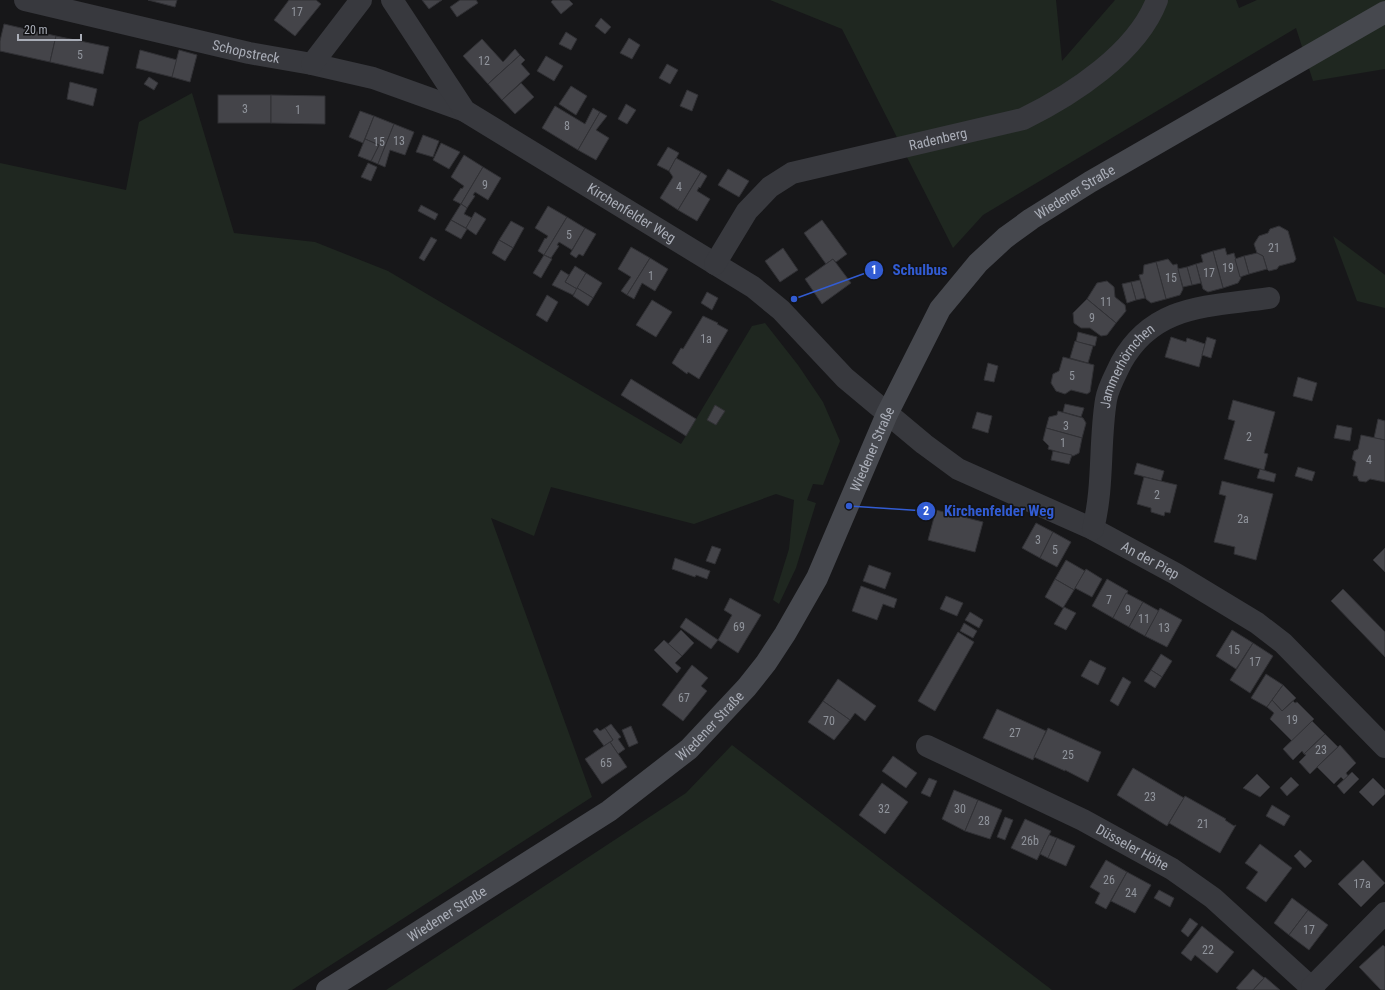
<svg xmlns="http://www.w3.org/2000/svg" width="1385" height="990" viewBox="0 0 1385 990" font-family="'Roboto Condensed',sans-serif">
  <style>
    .green { fill: #1f2720 }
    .building { fill: #444449; stroke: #313135 }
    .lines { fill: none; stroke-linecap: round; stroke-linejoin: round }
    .minor { stroke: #38393e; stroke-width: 22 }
    .secondary { stroke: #46484e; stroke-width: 22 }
    .labels { text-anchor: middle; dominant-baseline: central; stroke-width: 3; stroke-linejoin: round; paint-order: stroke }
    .number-label { font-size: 12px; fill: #90949c }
    .street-label { font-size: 14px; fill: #aaaeb8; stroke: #121214 }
    .leader { fill: none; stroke: #325cd3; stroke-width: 1.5 }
    .callout-dot { fill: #325cd3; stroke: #121214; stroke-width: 1.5 }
    .mark-label { font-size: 12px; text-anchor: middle; font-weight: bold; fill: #fff }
    .callout-label { font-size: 15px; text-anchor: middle; font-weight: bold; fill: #325cd3; stroke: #121214; stroke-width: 3; stroke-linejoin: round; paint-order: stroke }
  </style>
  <rect width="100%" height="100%" fill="#171719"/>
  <g class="green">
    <polygon points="770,0 1056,0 1062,61 1115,0 1236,0 1239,8 1257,0 1385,0 1385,69 1313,81 1296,28 983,215 953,248 842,29"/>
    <polygon points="192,93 234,233 315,242 388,271 681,444 752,326 765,323 798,365 823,402 840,441 823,485 813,484 807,500 816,503 796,568 779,604 773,600 789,549 794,500 776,494 694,524 551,487 534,536 491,518 592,797 292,990 0,990 0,163 126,190 139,122"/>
    <polygon points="1333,236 1385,275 1385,308 1357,301"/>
    <polygon points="732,745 1052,990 386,990 686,793"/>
  </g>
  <g class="building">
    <polygon points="148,0 177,0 175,7"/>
    <polygon points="289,0 316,0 321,4 295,36 274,20"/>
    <polygon points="422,0 442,0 429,9"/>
    <polygon points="460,0 476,0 478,3 457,17 450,7"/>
    <polygon points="553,0 569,0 573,4 561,14 551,2"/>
    <polygon points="601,18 611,27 605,34 595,26"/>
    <polygon points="4,24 56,36 50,62 0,51 0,41"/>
    <polygon points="566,32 577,39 571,50 559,44"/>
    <polygon points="56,36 109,47 103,74 50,62"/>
    <polygon points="629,38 640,45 632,59 620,53"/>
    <polygon points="482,39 503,62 515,49 520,55 488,84 463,56"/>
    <polygon points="140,50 177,60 172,77 136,68"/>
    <polygon points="179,50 197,55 190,82 172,77"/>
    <polygon points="520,55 525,60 521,64 530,74 502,100 488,84"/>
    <polygon points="546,56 563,66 554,81 537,71"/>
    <polygon points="667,64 678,70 670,84 659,78"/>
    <polygon points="149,77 158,83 154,90 144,84"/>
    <polygon points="70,82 97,89 93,106 67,99"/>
    <polygon points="521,83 534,97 515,114 502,100"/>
    <polygon points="571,86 587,96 576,115 559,104"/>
    <polygon points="687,90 698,95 692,111 680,106"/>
    <rect x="218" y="95" width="53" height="28"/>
    <polygon points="271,95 325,96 325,124 271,123"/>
    <polygon points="626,104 636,110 627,124 618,119"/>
    <polygon points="555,106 585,124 593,108 600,112 578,150 542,128"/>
    <polygon points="360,111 374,116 363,143 349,137"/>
    <polygon points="600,112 607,116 596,130 609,138 596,160 578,150"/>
    <polygon points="374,116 394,124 378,164 371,161 379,145 365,139"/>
    <polygon points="394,124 414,132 405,155 390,150 385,167 378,164"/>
    <polygon points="423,135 439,141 433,157 416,152"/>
    <polygon points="365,139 379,145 371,161 358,156"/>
    <polygon points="441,143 460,152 449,169 433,160"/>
    <polygon points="668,147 679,153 669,171 657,165"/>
    <polygon points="464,155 483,167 461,204 453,200 461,188 462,189 464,186 451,177"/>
    <polygon points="676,158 701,172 678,210 660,198 673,177 669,171"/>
    <polygon points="368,163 377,167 371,181 361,177"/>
    <polygon points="483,167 501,178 488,200 475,192 473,195 475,196 467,208 461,204"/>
    <polygon points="728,169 749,181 739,197 718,185"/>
    <polygon points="701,172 707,176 700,188 699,187 697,191 710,199 697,221 678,210"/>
    <polygon points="461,204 467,208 464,214 472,218 466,228 451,220"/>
    <polygon points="421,205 438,214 435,220 418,211"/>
    <polygon points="548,206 567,217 544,255 538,251 545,238 546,239 548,236 535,228"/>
    <polygon points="475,212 486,219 476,235 466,228"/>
    <polygon points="567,217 585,228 572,250 559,242 557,245 559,246 551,258 544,255"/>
    <polygon points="451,220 467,229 461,239 445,230"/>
    <polygon points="822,220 847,254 836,262 833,259 826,264 804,233"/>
    <polygon points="511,221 524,228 513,248 499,240"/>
    <polygon points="1279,226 1288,231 1296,259 1294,262 1279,266 1277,269 1269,271 1267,269 1263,256 1257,253 1254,244 1259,236 1268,233 1270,229"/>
    <polygon points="585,228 596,234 583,256 579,254 576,258 570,254"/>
    <polygon points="431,237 437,240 424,261 419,258"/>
    <polygon points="499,240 513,248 505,261 492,253"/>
    <polygon points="631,247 650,258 627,295 621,291 631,277 618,269"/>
    <polygon points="783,248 798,270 780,282 765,261"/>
    <polygon points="1225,248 1227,255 1234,253 1241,278 1238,283 1223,288 1213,251"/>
    <polygon points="1213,251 1223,288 1208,292 1203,289 1196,264 1203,262 1201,255"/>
    <polygon points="1257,253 1263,256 1267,269 1249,274 1244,256"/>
    <polygon points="544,255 552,259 541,278 533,273"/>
    <polygon points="1244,256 1249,274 1240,277 1235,259"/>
    <polygon points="650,258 668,269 655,291 642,283 634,299 627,295"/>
    <polygon points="833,259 851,283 822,304 805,279"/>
    <polygon points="1168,259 1173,265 1177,264 1183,289 1180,295 1166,299 1156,262"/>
    <polygon points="1156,262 1166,299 1151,303 1146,299 1139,275 1143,274 1144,265"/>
    <polygon points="1196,264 1201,283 1192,285 1187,267"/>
    <polygon points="575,266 586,273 577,289 565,282"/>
    <polygon points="1187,267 1192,285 1183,287 1178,269"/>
    <polygon points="561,270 569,275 565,282 577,289 573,295 552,285"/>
    <polygon points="586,273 602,283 593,298 577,288"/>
    <polygon points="1140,280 1145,298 1136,300 1131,282"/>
    <polygon points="1107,281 1114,287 1115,297 1125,305 1126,311 1116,323 1087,299 1097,283"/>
    <polygon points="1131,282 1136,300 1127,303 1122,284"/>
    <polygon points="577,288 593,298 588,306 573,296"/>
    <polygon points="707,292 718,298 712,310 701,303"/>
    <polygon points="547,295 558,302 547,322 536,315"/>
    <polygon points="1087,299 1116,323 1107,335 1101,336 1090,328 1081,328 1074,323 1073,313"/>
    <polygon points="652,300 672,312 656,337 636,325"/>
    <polygon points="703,316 718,323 717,324 728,330 699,379 688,372 687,374 672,363 681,348 683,349"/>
    <polygon points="1078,332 1097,337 1095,346 1076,342"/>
    <polygon points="1171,337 1186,342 1187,338 1205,344 1199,367 1165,357"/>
    <polygon points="1207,337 1216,340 1211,358 1202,355"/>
    <polygon points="1075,341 1093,346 1088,363 1070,358"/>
    <polygon points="1063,357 1094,365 1090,392 1087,394 1071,390 1065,394 1056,391 1051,383 1053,374 1059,371"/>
    <polygon points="988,363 998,366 994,382 984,380"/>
    <polygon points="1298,377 1317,383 1312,401 1293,396"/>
    <polygon points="631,379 696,419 686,436 621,395"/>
    <polygon points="1233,400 1275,412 1264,453 1268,454 1264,470 1224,459 1235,421 1228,419"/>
    <polygon points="1065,404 1084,408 1081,417 1063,412"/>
    <polygon points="715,405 725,411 716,425 707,420"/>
    <polygon points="1058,411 1083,418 1086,423 1082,438 1046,428 1049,417 1057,415"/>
    <polygon points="977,412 992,416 988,433 972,428"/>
    <polygon points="1378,419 1385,421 1385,440 1374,438"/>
    <polygon points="1337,425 1352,428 1350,441 1334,438"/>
    <polygon points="1046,428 1082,438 1079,453 1073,456 1048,449 1049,446 1043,440"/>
    <polygon points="1361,435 1385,440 1385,482 1370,479 1366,482 1359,481 1357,476 1353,476 1356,462 1352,459 1354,451 1358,449"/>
    <polygon points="1053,451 1072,455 1069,464 1051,460"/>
    <polygon points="1137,463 1164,471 1161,481 1134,474"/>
    <polygon points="1298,467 1315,472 1312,481 1295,476"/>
    <polygon points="1260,469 1276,474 1274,482 1257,478"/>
    <polygon points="1144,477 1177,485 1170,513 1165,512 1164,516 1151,512 1151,508 1137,504"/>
    <polygon points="1222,481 1273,494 1256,560 1234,554 1235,547 1214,542 1226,496 1219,494"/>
    <polygon points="936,510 983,522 975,552 928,540"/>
    <polygon points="1036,523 1053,532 1040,558 1022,548"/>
    <polygon points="1053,532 1071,542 1057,567 1040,558"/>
    <polygon points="712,546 721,549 715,564 706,561"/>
    <polygon points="1385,548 1385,572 1373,560"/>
    <polygon points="675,558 710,571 707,579 696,575 695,577 672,569"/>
    <polygon points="1066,560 1085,571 1074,590 1055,579"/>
    <polygon points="869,565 891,573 885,589 863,581"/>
    <polygon points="1086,569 1102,579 1092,597 1075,588"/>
    <polygon points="1055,579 1074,590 1063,608 1045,597"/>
    <polygon points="1107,579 1128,591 1113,618 1092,606"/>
    <polygon points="861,586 897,599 894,608 883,604 877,620 852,611"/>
    <polygon points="1343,589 1385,632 1385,657 1331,601"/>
    <polygon points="1126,593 1143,602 1129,627 1113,618"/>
    <polygon points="946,596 963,603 957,616 940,609"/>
    <polygon points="730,598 761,615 738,653 718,640 732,615 724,610"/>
    <polygon points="1143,602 1159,611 1145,636 1129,627"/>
    <polygon points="1064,607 1076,613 1066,630 1054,624"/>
    <polygon points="1160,608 1182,620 1167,647 1145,636"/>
    <polygon points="970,612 983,620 979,628 965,620"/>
    <polygon points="686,618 718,640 711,649 680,627"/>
    <polygon points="964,623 977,631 973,638 960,631"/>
    <polygon points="681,630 694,643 682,656 668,644"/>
    <polygon points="1232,630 1253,643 1236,669 1216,656"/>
    <polygon points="958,632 974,642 935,711 918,701"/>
    <polygon points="664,640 682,656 675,663 681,668 677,673 654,650"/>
    <polygon points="1253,643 1273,656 1250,693 1230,680"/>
    <polygon points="1161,654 1172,661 1162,677 1151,670"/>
    <polygon points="1090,660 1106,668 1098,685 1081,676"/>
    <polygon points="692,665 708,678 701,686 707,691 683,721 662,705"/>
    <polygon points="1151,670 1162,677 1155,688 1144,681"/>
    <polygon points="1266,674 1283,685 1267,707 1251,698"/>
    <polygon points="1123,677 1131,682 1118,706 1110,701"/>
    <polygon points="838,679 876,706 865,721 855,713 850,720 823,701"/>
    <polygon points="1283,685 1296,698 1282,711 1272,700"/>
    <polygon points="1272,700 1282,711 1293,701 1295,703 1297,702 1314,719 1292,741 1270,719 1274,713 1267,707"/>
    <polygon points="823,701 850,720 834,740 808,722"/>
    <polygon points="997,709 1046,731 1033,760 983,738"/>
    <polygon points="1312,721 1325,734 1304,754 1302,751 1293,760 1283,749"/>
    <polygon points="611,724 621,737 618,739 625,749 618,754 610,742 613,740 605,728"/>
    <polygon points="631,726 638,743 629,747 622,730"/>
    <polygon points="597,728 600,731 605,728 613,740 604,746 593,731"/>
    <polygon points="1048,728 1101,752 1088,782 1065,770 1065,771 1034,757"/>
    <polygon points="1325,734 1338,747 1310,774 1299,762 1306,755 1304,754"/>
    <polygon points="610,742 627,767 602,784 585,759"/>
    <polygon points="1340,745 1356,763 1346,773 1348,776 1344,780 1341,777 1334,784 1317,767"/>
    <polygon points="893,756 917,773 906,788 882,771"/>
    <polygon points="1133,768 1184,798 1167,826 1117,795"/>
    <polygon points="1352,772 1359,779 1344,794 1337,786"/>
    <polygon points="1257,774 1270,787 1260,797 1243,788"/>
    <polygon points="1291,777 1299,785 1287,796 1280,788"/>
    <polygon points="929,778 937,781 930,797 921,793"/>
    <polygon points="1373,778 1385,790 1385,794 1373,806 1359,792"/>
    <polygon points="882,783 908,802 885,834 859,815"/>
    <polygon points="954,790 978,800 965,831 942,819"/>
    <polygon points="1185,796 1226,819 1225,820 1234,826 1236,825 1220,853 1169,823"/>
    <polygon points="978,800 1002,810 990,839 965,831"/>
    <polygon points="1272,805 1290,816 1284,826 1266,816"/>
    <polygon points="1005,817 1013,820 1005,840 997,837"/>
    <polygon points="1025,819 1051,831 1037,860 1011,848"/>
    <polygon points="1049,835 1057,838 1048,858 1040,854"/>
    <polygon points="1057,838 1075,846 1066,866 1048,858"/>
    <polygon points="1260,844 1292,868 1266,902 1246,888 1258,872 1245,863"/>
    <polygon points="1300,850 1312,861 1305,868 1294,856"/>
    <polygon points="1106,860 1127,872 1106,909 1095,903 1100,893 1090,887"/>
    <polygon points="1363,860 1385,883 1361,907 1338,884"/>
    <polygon points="1127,872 1151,885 1135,913 1111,901"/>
    <polygon points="1159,890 1174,898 1170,907 1154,898"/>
    <polygon points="1292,898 1308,910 1289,935 1274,923"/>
    <polygon points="1308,910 1328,925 1309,950 1289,935"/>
    <polygon points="1190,918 1198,924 1188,937 1181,931"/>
    <polygon points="1202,926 1234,952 1217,973 1195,955 1191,961 1181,953"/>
    <polygon points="1383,945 1385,947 1385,990 1381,990 1359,967"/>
    <polygon points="1253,969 1264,978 1253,990 1239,990 1236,988"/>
    <polygon points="1265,977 1280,990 1253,990"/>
  </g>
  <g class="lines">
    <g class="minor">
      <path id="s1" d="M 25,0 L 249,53 L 312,64 L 373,78 L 465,111"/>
      <path id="s2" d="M 392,0 L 465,111 L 753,287 L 781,310 L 845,378 L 924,444 L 958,469 L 1093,529 L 1176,574 L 1257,623 L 1283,643 L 1385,747"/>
      <polyline points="312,64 361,0"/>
      <path id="s3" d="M 715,264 L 747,211 L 770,187 L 792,173 L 1023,119 C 1072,95 1137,53 1157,0"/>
      <path id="s4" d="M 1093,529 C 1104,486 1099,443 1106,400 C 1108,387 1116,374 1121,363 C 1154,303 1210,307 1269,298"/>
      <path id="s5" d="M 927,746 L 1083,820 L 1172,869 L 1213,898 L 1314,990"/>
      <polyline points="1312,987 1385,913"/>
    </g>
    <path class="secondary" id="s6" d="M 327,990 L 609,811 L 689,749 L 747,687 L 766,663 L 785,634 L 817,578 L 887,414 L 940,309 L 978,263 L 1005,238 L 1031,219 L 1090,182 L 1385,12"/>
  </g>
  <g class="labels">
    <g class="number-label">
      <text x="297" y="12">17</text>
      <text x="80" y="55">5</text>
      <text x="484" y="61">12</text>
      <text x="245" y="109">3</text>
      <text x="298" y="110">1</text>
      <text x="567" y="126">8</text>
      <text x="399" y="141">13</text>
      <text x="379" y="142">15</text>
      <text x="485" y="185">9</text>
      <text x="679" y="187">4</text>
      <text x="569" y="235">5</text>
      <text x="1274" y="248">21</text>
      <text x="1228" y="268">19</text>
      <text x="1209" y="273">17</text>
      <text x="651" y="276">1</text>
      <text x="1171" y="278">15</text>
      <text x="1106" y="302">11</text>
      <text x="1092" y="318">9</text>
      <text x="706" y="339">1a</text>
      <text x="1072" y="376">5</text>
      <text x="1066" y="426">3</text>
      <text x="1249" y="437">2</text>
      <text x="1063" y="443">1</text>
      <text x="1369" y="460">4</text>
      <text x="1157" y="495">2</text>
      <text x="1243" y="519">2a</text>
      <text x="1038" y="540">3</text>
      <text x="1055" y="550">5</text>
      <text x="1109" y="600">7</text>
      <text x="1128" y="610">9</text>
      <text x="1144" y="619">11</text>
      <text x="739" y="627">69</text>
      <text x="1164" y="628">13</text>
      <text x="1234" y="650">15</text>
      <text x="1255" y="662">17</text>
      <text x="684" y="698">67</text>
      <text x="1292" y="720">19</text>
      <text x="829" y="721">70</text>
      <text x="1015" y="733">27</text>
      <text x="1321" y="750">23</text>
      <text x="1068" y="755">25</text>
      <text x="606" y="763">65</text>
      <text x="1150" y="797">23</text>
      <text x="884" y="809">32</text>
      <text x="960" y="809">30</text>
      <text x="984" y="821">28</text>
      <text x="1203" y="824">21</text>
      <text x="1030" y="841">26b</text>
      <text x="1109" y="880">26</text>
      <text x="1362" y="884">17a</text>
      <text x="1131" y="893">24</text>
      <text x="1309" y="930">17</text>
      <text x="1208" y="950">22</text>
    </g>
    <g class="street-label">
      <text stroke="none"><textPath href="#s1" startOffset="227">Schopstreck</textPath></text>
      <text stroke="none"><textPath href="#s3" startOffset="271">Radenberg</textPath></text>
      <text stroke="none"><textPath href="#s6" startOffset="1126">Wiedener Straße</textPath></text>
      <text stroke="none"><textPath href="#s2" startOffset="328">Kirchenfelder Weg</textPath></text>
      <text stroke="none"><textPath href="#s4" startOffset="170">Jammerhörnchen</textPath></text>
      <text stroke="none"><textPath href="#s6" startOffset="790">Wiedener Straße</textPath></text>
      <text stroke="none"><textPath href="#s2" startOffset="958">An der Piep</textPath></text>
      <text stroke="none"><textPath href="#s6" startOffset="466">Wiedener Straße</textPath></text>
      <text stroke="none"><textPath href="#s5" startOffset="229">Düsseler Höhe</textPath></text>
      <text stroke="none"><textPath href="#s6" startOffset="142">Wiedener Straße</textPath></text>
    </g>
  </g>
  <path class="leader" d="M794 299L874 270M849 506L926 511"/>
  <g class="callout-dot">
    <circle cx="794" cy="299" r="4"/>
    <circle cx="849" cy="506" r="4"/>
    <circle cx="874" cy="270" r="10"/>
    <circle cx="926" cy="511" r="10"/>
  </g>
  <g class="mark-label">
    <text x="874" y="274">1</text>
    <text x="926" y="515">2</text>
  </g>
  <g class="callout-label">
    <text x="920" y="275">Schulbus</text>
    <text x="999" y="516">Kirchenfelder Weg</text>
  </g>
  <path d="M18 34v6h63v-6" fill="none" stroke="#aaaeb8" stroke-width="2"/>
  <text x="24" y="34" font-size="12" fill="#aaaeb8" stroke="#121214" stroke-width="3" paint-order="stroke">20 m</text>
</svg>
